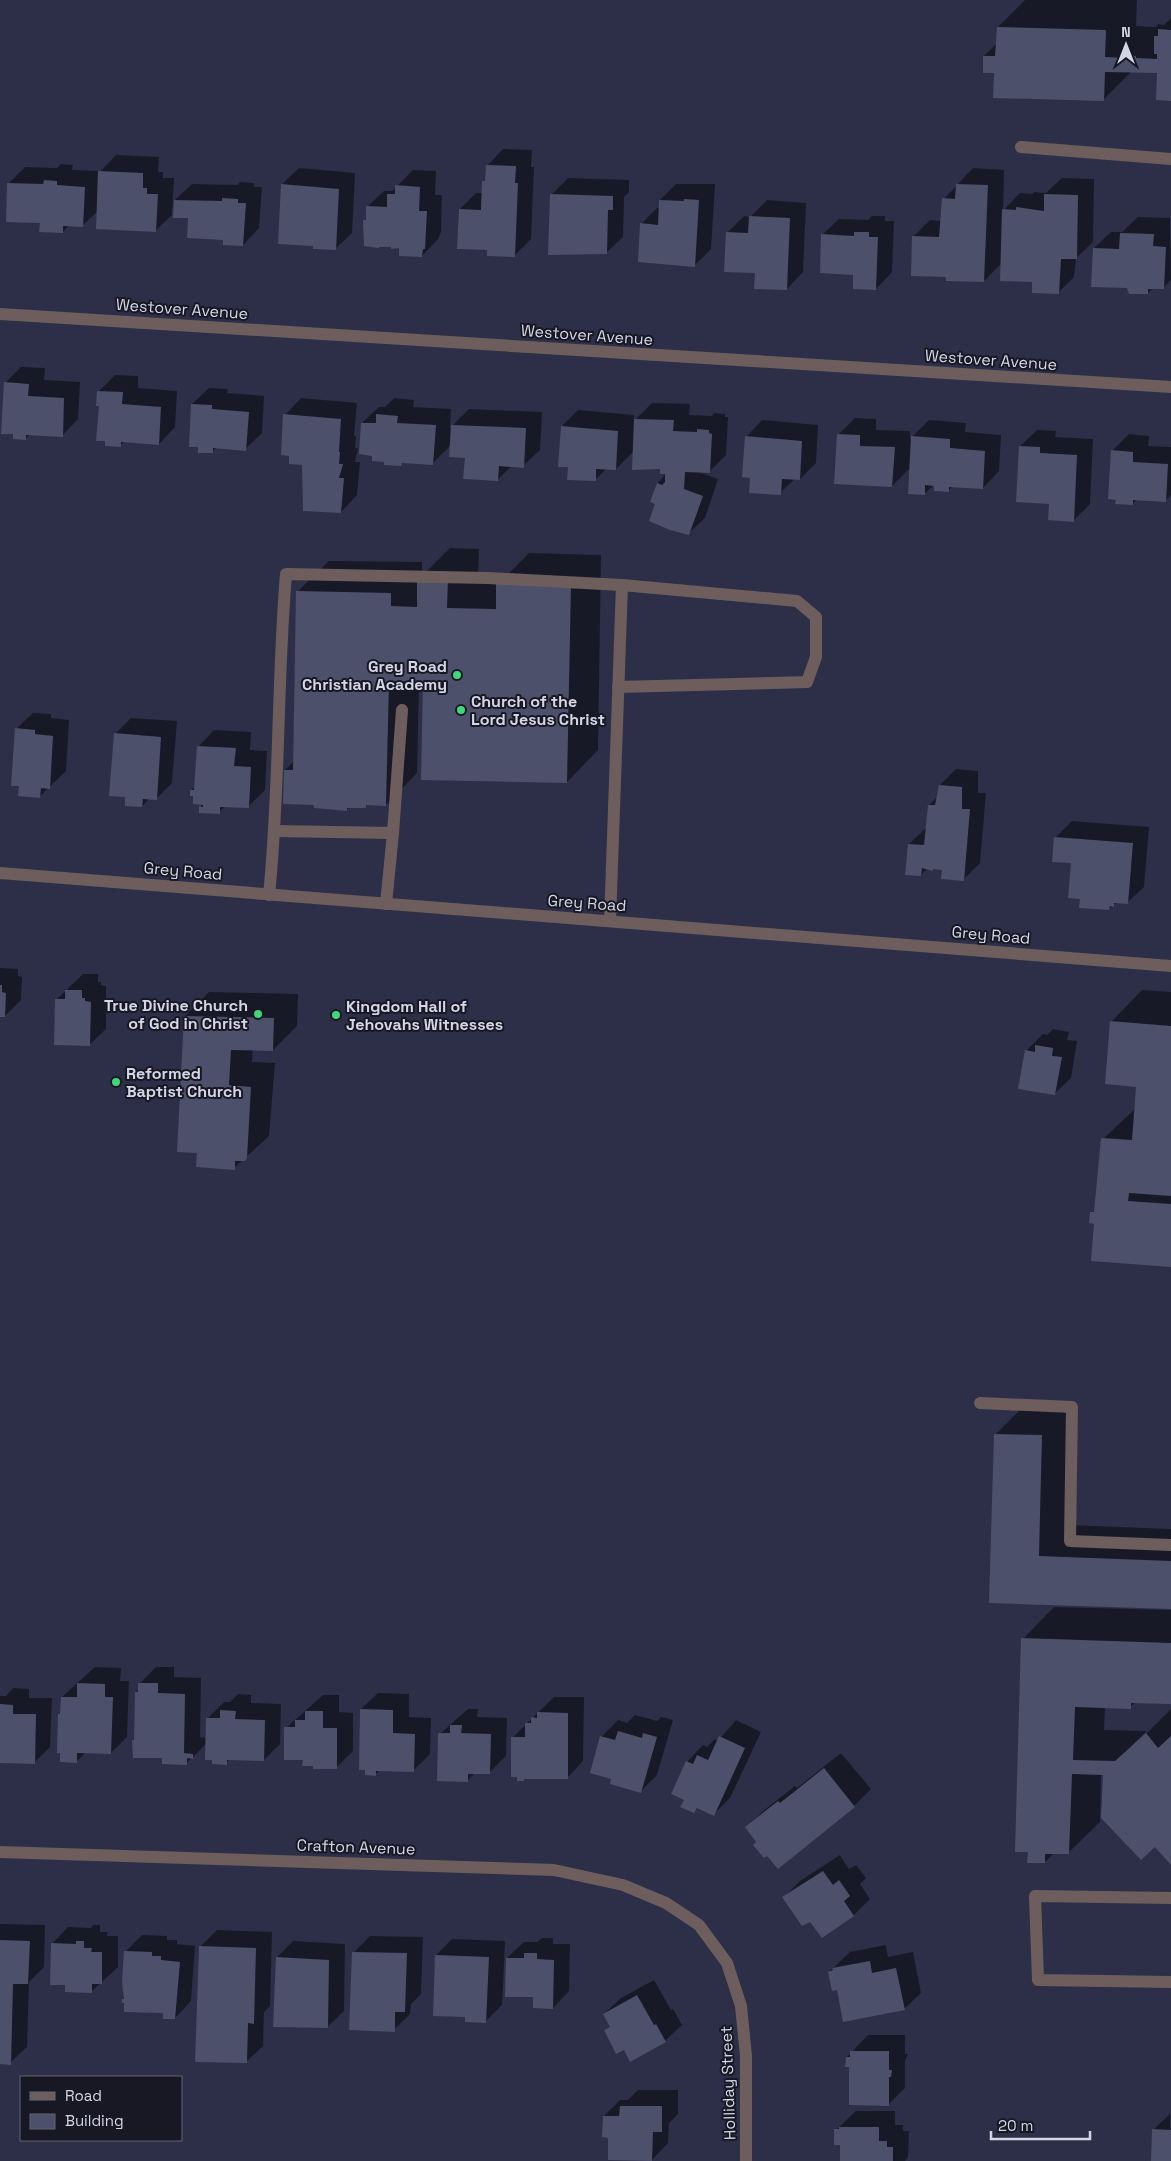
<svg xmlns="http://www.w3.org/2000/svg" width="1171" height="2161" viewBox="0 0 1171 2161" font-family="'Space Grotesk',sans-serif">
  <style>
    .shadow { fill: #0007 }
    .building { fill: #4d506b }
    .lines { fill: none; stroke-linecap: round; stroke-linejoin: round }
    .lane { stroke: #6d5e5d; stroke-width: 12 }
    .street { stroke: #6d5e5d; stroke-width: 12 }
    .poi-dot { fill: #42d77b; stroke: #171824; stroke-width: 2 }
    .labels { text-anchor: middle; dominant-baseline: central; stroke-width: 4; stroke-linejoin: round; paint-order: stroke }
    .street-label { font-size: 16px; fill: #d4d6e6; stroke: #171824 }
    .poi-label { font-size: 16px; font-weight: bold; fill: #d4d6e6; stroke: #171824; text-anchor: start }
  </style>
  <rect width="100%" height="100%" fill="#2d2f48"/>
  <g class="shadow">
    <polygon points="1025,0 1137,0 1136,26 1156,27 1158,24 1164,25 1171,18 1171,99 1158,72 1132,71 1103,100 995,72 984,56 997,43 998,27"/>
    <polygon points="503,149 532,150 531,167 534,167 531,239 514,256 488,249 460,209 476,193 483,193 487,166"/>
    <polygon points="116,155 159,157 158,172 163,172 163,178 174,178 172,215 155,231 98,211 83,225 69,225 63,232 41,222 9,183 25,167 57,168 61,164 73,165 72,170 101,171"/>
    <polygon points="299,168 355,173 352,233 335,249 282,184"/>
    <polygon points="973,168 1004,170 1003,211 1020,193 1032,194 1034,192 1046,193 1062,178 1094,179 1093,242 1076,258 1074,277 1058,293 1002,263 984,281 947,276 913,237 930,220 941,221 944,199"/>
    <polygon points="413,170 436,171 435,195 442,195 441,232 438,239 422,256 400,246 365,221 367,218 367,207 384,191 392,191"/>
    <polygon points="568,178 629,180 629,192 624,197 623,237 606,253 551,195"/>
    <polygon points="240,182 254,183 254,187 262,187 259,228 243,245 225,239 189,217 175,200 192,184 237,185"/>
    <polygon points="676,184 715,184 711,249 694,266 641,224 657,208 660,208 660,200"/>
    <polygon points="767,200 806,203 803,272 787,289 756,272 727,233 744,216 750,217"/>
    <polygon points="872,216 885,216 885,221 894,221 892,272 876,289 855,273 822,235 839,219 868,220"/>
    <polygon points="1138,217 1170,218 1171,280 1163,288 1153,288 1148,293 1128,287 1094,248 1111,232 1122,232"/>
    <polygon points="21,367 45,368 44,380 80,382 78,419 62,436 31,434 26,438 5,383"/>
    <polygon points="115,375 138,376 138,388 177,391 175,427 159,444 125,441 120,446 106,440 99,391"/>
    <polygon points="209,388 228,389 227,393 264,396 262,433 245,449 217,447 212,452 192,404"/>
    <polygon points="301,398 357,403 354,436 356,436 355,448 358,448 355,462 360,462 357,495 341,512 304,464 285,415"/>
    <polygon points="394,398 414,400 413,407 451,409 450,428 469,409 542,412 540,450 523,466 512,466 497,480 451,445 432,464 403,462 401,465 385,460 362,423 379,407 385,407"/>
    <polygon points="652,403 690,404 689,415 712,416 714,413 725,414 725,417 728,417 726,455 710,471 696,471 718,479 705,518 688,534 657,503 652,501 658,483 666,473 662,467 634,451 616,469 607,468 595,480 569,466 562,426 578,410 634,415 634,421"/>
    <polygon points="855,418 876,419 876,430 910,431 910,439 929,420 966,423 965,432 1001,435 999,471 983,488 953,486 948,491 934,485 924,494 911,467 892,486 838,435"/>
    <polygon points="762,420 818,425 816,463 800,479 795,479 780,493 751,476 746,437"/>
    <polygon points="1037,430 1056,431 1055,437 1093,439 1090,504 1073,521 1050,503 1020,446"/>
    <polygon points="1129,434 1149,436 1148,446 1171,447 1171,495 1166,500 1137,499 1133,504 1112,451"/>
    <polygon points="450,548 479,549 478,577 504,578 529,553 601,555 598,750 567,782 424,681 419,681 417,773 386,805 368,804 365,807 349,807 347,810 285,770 294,761 297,592 329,561 422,562 422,576"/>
    <polygon points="33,713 51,714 51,718 69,720 66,771 40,796 16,729"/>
    <polygon points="131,718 177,721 172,783 156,799 149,799 142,806 127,795 115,734"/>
    <polygon points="214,730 251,732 250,750 267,751 265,790 248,807 226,806 219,812 200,807 203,804 191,791 195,786 198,747"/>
    <polygon points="956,769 978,771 978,793 986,793 980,863 964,879 943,869 928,868 921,875 909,844 926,828 929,805 938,796 940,785"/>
    <polygon points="1072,821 1149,827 1144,887 1127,903 1117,902 1109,909 1081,898 1073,861 1056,837"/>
    <polygon points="0,968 18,969 18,976 22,977 21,1000 5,1016 0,1016"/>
    <polygon points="83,974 98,974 98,982 101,982 101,985 106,986 106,1029 89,1045 56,1000"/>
    <polygon points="1142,990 1171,992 1171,1266 1095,1223 1091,1213 1096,1209 1103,1139 1136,1108 1138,1085 1111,1022"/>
    <polygon points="209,992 298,994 297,1026 273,1050 253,1049 252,1062 275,1063 269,1136 234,1168 185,1016"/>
    <polygon points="1053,1029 1069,1032 1067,1040 1077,1041 1071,1078 1054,1094 1026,1051 1043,1034 1047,1035"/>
    <polygon points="1027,1403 1073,1404 1069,1525 1171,1529 1171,1607 991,1602 996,1434"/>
    <polygon points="1054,1607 1171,1610 1171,1703 1136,1702 1130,1707 1105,1707 1104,1730 1147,1731 1134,1743 1134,1746 1171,1709 1171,1863 1104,1773 1101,1773 1100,1822 1068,1853 1054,1853 1045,1862 1023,1639"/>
    <polygon points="95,1667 121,1668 120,1681 129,1681 127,1737 111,1753 86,1752 77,1761 59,1715 62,1712 62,1697"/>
    <polygon points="156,1667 174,1667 174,1677 201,1678 200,1737 207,1738 207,1719 224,1702 230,1702 238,1694 251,1695 251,1703 281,1704 280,1744 264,1760 230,1759 226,1763 207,1743 187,1763 163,1756 133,1740 136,1738 136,1692 140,1689 140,1683"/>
    <polygon points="13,1688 29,1689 29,1698 52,1698 50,1747 34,1763 0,1762 0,1696 6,1696"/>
    <polygon points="378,1693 409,1694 409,1717 431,1718 430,1754 413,1771 380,1770 376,1774 366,1768 361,1709"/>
    <polygon points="323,1695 339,1695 339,1712 353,1713 353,1751 336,1768 314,1765 304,1759 286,1728"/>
    <polygon points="554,1697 584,1697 583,1761 567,1778 526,1777 524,1780 512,1738"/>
    <polygon points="468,1709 478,1709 477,1717 507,1718 506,1756 489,1773 475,1773 467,1781 440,1734"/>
    <polygon points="635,1715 657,1721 661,1717 673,1720 657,1775 641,1791 612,1778 601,1737 618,1720 627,1723"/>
    <polygon points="736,1720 761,1732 730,1798 714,1814 698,1807 694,1812 685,1799 687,1762 703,1745 707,1747 715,1739 718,1741"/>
    <polygon points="841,1753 871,1789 854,1806 778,1867 746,1828 763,1811 795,1786 797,1788"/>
    <polygon points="840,1855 849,1869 856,1865 866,1878 860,1884 870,1899 854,1915 822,1936 810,1920 784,1897 800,1881"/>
    <polygon points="0,1924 45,1925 44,1967 29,1982 27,2047 10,2063 0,2063"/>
    <polygon points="93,1925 100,1925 100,1932 108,1932 107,1936 118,1936 118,1967 91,1992 66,1984 52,1944 68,1927 91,1928"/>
    <polygon points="217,1930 272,1932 270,2006 264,2012 263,2046 246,2062 201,1946"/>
    <polygon points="142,1935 167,1936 167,1940 177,1940 177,1944 195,1946 191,2001 175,2018 165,2012 125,2011 123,1999 125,1997 125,1952"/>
    <polygon points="370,1936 423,1937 421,1994 411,2004 410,2014 394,2030 353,1953"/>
    <polygon points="542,1938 553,1938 553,1944 570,1944 569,1991 553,2008 534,1996 507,1958 524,1942 537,1942"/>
    <polygon points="452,1939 505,1941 502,2005 486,2021 466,2016 436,1955"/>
    <polygon points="293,1941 345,1944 344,2011 327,2027 277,1957"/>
    <polygon points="886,1945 888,1957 913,1952 921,1993 904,2009 838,1989 829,1972 850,1952"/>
    <polygon points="654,1980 671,2010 673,2009 682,2025 665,2041 624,2049 606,2031 611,2026 604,2014 621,1998"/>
    <polygon points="868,2035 905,2035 905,2054 908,2054 905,2061 905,2088 888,2105 851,2066 847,2057"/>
    <polygon points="638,2090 678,2090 678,2114 669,2123 668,2143 652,2160 609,2137 604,2116 620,2100 628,2100"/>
    <polygon points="856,2111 895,2111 895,2125 903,2125 903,2131 909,2131 908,2157 905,2161 841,2161 842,2144 836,2130"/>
    <polygon points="1170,2114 1171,2161 1152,2161 1153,2130"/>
  </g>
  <g class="building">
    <polygon points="997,27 1106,30 1105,57 1126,58 1126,55 1136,56 1136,58 1157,59 1157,54 1154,54 1154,36 1158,36 1158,29 1171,30 1171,101 1156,100 1157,73 1105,72 1104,101 993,98 994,73 983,73 983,56 995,56"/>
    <polygon points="486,165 516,166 515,183 518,183 515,257 487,256 487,250 457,249 459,209 481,210 482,181 485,181"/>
    <polygon points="98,171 143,173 143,188 147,188 147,194 158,194 156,232 96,229"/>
    <polygon points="44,180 57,181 57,185 85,187 83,227 63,226 63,233 39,232 40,223 6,222 7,183 43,184"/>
    <polygon points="281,184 339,189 336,250 313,249 313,246 278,244"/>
    <polygon points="956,184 988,185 984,282 946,281 946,277 911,276 912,236 939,237 942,198 955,199"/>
    <polygon points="395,185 420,187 419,211 427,211 425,249 423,249 422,257 399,256 399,248 391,249 391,247 379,247 379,248 364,246 363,220 366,220 366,206 387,207 387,194 395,194"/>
    <polygon points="550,194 613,196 613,210 608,210 607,254 548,255"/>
    <polygon points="1044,194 1078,195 1077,259 1061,259 1059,294 1032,293 1032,282 1000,281 1002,209 1016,210 1016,207 1044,211"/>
    <polygon points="222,198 238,199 238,203 246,203 243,246 223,245 223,240 187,238 188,218 173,218 174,200 222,201"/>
    <polygon points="684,199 699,200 695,267 638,262 640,223 658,225 659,200 684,201"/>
    <polygon points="749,216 790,218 787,290 754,289 755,273 724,272 726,232 748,233"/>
    <polygon points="854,232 869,232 869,237 878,237 876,290 853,289 853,275 820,273 821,234 854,236"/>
    <polygon points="1120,233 1154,234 1153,246 1166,247 1164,289 1148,289 1148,294 1129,294 1127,288 1091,287 1093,248 1119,249"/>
    <polygon points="4,382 29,384 28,396 64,398 63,437 26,435 26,440 13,439 13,434 1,434"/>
    <polygon points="97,391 123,392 122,404 161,407 159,445 121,442 121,447 105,446 105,441 96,441 99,406 96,406"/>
    <polygon points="191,404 212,405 212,409 249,412 246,451 213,448 213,453 198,453 198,447 189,447"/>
    <polygon points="283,414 341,419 339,452 340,452 339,464 343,464 339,478 344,478 341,513 303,511 302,465 289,464 289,456 281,455"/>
    <polygon points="376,414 398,416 397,423 436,425 433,465 402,463 401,466 384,465 384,462 372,461 372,456 359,454 361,423 376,423"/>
    <polygon points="634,419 674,420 673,431 697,432 697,429 709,430 709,433 712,434 710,473 685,472 684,489 703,496 689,535 670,530 649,521 655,504 650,502 657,483 662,485 665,482 665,474 660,474 660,469 632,470"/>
    <polygon points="451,425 526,428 524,468 499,466 498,481 463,479 465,458 449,457"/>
    <polygon points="561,426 618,431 616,470 596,469 596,481 567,480 568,467 558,467"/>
    <polygon points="837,434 860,435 860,446 895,447 892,487 834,484"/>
    <polygon points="745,436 802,441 800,480 782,479 781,495 749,493 750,478 742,477"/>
    <polygon points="911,436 950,439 950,448 985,451 983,489 949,487 949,492 934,491 934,486 925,485 925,495 908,494"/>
    <polygon points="1019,446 1040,447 1040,453 1077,455 1074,522 1048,520 1049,504 1016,502"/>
    <polygon points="1111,450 1133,452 1133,462 1168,464 1166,502 1133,500 1133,505 1115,504 1116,500 1108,499"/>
    <polygon points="417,579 448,579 447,608 496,609 496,584 571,585 567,783 421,780 423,682 389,681 386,806 366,805 366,808 347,808 347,811 314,808 314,805 283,804 284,770 293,770 296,591 391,593 391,606 417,607"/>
    <polygon points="15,728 35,730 35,734 53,736 50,789 41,788 40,798 18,796 19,786 11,786"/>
    <polygon points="114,733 161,737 157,800 143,799 142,807 125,806 125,797 109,796"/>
    <polygon points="197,746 236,748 234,766 251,767 249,808 220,807 220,814 199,813 199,806 203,807 203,805 193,804 193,796 190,796 190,790 194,790"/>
    <polygon points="939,785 962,787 962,809 970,809 964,881 941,879 942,870 933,869 933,871 922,868 921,876 905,875 908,844 924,845 928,805 935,805"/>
    <polygon points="1054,837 1133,843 1128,904 1114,903 1114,907 1110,906 1109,910 1079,908 1080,899 1068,898 1071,863 1052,862"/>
    <polygon points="0,985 2,985 2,992 6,993 5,1017 0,1017"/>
    <polygon points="65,990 82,990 82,998 85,998 85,1001 91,1002 90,1046 54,1045 55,999 65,999"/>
    <polygon points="184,1016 274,1018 273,1051 231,1050 229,1085 251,1087 247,1158 245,1161 235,1161 235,1170 196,1167 197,1153 177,1152"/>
    <polygon points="1110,1021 1171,1026 1171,1196 1129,1193 1128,1201 1171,1204 1171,1267 1091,1261 1094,1224 1089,1223 1090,1212 1094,1212 1101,1138 1132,1140 1136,1087 1105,1084"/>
    <polygon points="1035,1045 1053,1048 1052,1056 1062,1057 1055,1095 1018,1089 1025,1050 1035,1052"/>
    <polygon points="994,1434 1042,1435 1039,1556 1171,1561 1171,1609 989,1603"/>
    <polygon points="1021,1638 1171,1643 1171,1704 1131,1703 1131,1709 1075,1707 1073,1760 1115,1761 1146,1733 1158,1748 1171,1736 1171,1865 1155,1847 1141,1860 1101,1818 1103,1775 1072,1774 1069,1854 1045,1854 1045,1863 1027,1863 1028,1852 1015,1852"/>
    <polygon points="77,1683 105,1684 105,1697 113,1697 111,1754 77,1753 77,1763 60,1762 60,1753 57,1753 58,1714 60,1714 61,1697 77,1697"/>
    <polygon points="138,1683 158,1683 158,1693 185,1694 184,1753 193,1754 193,1759 187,1758 187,1765 162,1764 162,1758 133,1758 132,1740 134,1740 135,1692 138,1692"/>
    <polygon points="0,1704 13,1705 13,1714 36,1714 35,1764 0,1763"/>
    <polygon points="360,1709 393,1710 393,1733 415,1734 414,1772 376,1771 376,1776 365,1775 365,1770 359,1770"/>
    <polygon points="220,1710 236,1711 235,1719 265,1720 264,1761 227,1760 227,1765 212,1764 212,1760 205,1760 206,1718 220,1718"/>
    <polygon points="305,1711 323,1711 323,1728 337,1728 337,1769 313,1769 313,1766 302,1766 303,1760 284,1760 284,1727 295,1727 295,1720 305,1720"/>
    <polygon points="537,1712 568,1713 568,1779 524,1779 524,1781 517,1781 517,1777 511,1777 511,1737 525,1737 525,1723 531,1723 531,1717 537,1718"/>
    <polygon points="450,1725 462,1725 461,1733 491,1734 490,1774 468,1774 468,1782 437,1781 438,1733 450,1733"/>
    <polygon points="618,1731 642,1738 643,1733 657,1737 641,1793 610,1784 611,1779 590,1773 600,1736 615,1740"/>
    <polygon points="719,1736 745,1748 714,1816 697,1808 694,1813 680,1807 684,1800 671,1794 686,1761 693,1764 697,1755 708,1760"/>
    <polygon points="824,1768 855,1807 778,1869 767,1856 764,1858 753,1845 756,1842 745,1827 778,1801 780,1803"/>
    <polygon points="823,1871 833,1885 839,1880 850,1896 844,1901 854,1916 822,1938 810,1922 802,1926 782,1897"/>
    <polygon points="0,1940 30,1941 28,1984 13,1984 11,2065 0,2064"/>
    <polygon points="76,1941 84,1941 84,1948 92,1948 91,1952 102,1952 102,1984 92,1984 92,1993 65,1992 65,1985 50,1985 51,1943 76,1944"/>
    <polygon points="199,1946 256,1948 254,2024 248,2023 247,2063 195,2062"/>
    <polygon points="124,1951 152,1952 152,1956 161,1956 161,1960 180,1962 175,2019 163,2019 163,2013 124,2012 124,2003 122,2003 122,1999 124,1999 122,1981"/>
    <polygon points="352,1952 407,1953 405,2012 395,2012 395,2032 349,2030"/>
    <polygon points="524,1953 537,1953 537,1959 554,1960 553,2009 533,2008 533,1997 505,1997 506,1958 524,1958"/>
    <polygon points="435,1955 489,1957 486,2023 465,2022 465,2017 433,2016"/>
    <polygon points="276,1957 329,1960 328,2028 273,2027"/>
    <polygon points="870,1961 872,1973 896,1968 905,2010 843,2022 837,1990 832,1991 828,1972 833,1970 832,1968"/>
    <polygon points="637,1995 654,2025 656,2024 666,2042 630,2062 624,2050 616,2054 604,2030 610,2027 603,2014"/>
    <polygon points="850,2051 889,2051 889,2070 892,2070 891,2077 889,2077 889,2106 849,2105 849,2067 845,2067 846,2057 850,2057"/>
    <polygon points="620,2106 662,2106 662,2132 653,2132 652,2161 608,2160 608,2138 602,2137 603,2116 619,2116"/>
    <polygon points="839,2127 879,2127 879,2141 887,2141 887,2147 893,2147 893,2161 840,2161 840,2145 834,2145 834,2129 839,2129"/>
    <polygon points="1152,2129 1171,2130 1171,2161 1151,2161"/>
  </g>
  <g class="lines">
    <g class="lane">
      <polyline points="1021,147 1171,159"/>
      <polyline points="275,831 393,833"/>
      <path d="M 269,895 C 280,788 277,681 286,574 L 488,578 L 622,585 L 797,601 L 816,617 L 816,657 L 807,682 L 618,687"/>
      <polyline points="386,904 393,833 402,710"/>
      <polyline points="610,921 622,585"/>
      <polyline points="980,1403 1072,1407 1070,1541 1171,1545"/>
      <polyline points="1171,1898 1035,1896 1038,1980 1171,1982"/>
    </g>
    <g class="street">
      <polyline points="0,314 1171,387"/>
      <polyline points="0,873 1171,966"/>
      <polyline points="0,1852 554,1870 623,1885 666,1903 699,1925 727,1963 741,2006 746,2056 746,2161"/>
    </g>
  </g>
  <g class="poi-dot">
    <circle cx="457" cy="675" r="5"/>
    <circle cx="461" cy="710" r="5"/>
    <circle cx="258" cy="1014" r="5"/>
    <circle cx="336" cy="1015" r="5"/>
    <circle cx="116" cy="1082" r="5"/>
  </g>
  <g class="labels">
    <g class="street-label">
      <text transform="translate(182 309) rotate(4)">Westover Avenue</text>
      <text transform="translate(587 335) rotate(4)">Westover Avenue</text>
      <text transform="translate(991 360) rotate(4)">Westover Avenue</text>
      <text transform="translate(183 871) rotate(5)">Grey Road</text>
      <text transform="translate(587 903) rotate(4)">Grey Road</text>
      <text transform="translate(991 935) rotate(5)">Grey Road</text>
      <text transform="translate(356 1847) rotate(2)">Crafton Avenue</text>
      <text transform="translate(728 2083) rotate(-92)">Holliday Street</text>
    </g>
    <g class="poi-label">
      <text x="447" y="666" text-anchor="end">Grey Road<tspan x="447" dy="18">Christian Academy</tspan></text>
      <text x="471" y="701">Church of the<tspan x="471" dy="18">Lord Jesus Christ</tspan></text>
      <text x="248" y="1005" text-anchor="end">True Divine Church<tspan x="248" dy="18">of God in Christ</tspan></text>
      <text x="346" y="1006">Kingdom Hall of<tspan x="346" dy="18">Jehovahs Witnesses</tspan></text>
      <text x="126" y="1073">Reformed<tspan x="126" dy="18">Baptist Church</tspan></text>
    </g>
  </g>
  <rect x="20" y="2076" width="162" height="65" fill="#171824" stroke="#636472"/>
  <rect x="30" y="2092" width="25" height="8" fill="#6d5e5d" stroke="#636472"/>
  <text x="65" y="2101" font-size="15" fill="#d4d6e6">Road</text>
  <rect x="30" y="2114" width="25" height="15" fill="#4d506b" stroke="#636472"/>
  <text x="65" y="2126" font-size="15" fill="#d4d6e6">Building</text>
  <g transform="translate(1126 45)" stroke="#171824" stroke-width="4" paint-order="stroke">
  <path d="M0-4L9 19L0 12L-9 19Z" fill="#d4d6e6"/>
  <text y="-8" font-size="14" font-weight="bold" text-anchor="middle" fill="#d4d6e6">N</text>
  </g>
  <path d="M991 2131v8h99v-8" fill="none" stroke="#d4d6e6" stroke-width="2.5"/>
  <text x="998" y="2131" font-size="15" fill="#d4d6e6" stroke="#171824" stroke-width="4" paint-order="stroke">20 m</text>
</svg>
